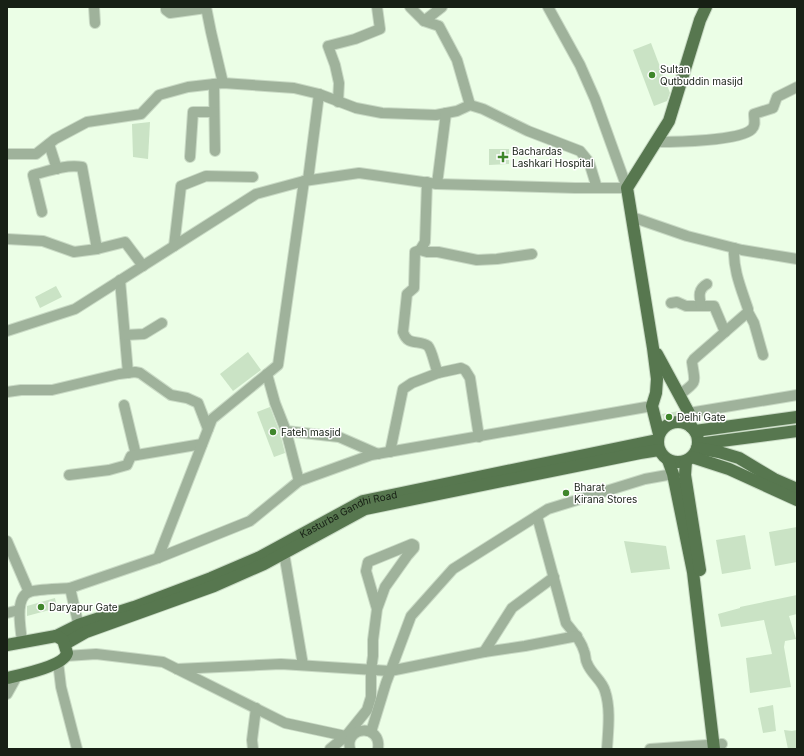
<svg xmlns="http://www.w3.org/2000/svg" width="804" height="756" viewBox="0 0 804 756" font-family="Inter,sans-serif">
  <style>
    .building { fill: #cae3c5 }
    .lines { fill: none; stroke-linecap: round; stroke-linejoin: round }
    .minor-casing { stroke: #c9dac5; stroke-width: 12 }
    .major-casing { stroke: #c9dac5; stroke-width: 14 }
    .minor { stroke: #9fb29b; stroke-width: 10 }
    .major { stroke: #57774f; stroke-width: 12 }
    .poi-dot { fill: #3f862b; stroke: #fff; stroke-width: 1.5 }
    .labels { text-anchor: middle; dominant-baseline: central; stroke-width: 3; stroke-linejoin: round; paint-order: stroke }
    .poi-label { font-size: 10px; fill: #172015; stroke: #fff; text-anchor: start }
    .street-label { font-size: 10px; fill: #172015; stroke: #fff }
  </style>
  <rect width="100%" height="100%" fill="#ebfee6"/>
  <g class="building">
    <polygon points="651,43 670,93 667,101 654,106 633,50"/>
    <polygon points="150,122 148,159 133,157 132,124"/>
    <polygon points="489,149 509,149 509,164 489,165"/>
    <polygon points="56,286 62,297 40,308 35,297"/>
    <polygon points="248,352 261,370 233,391 220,374"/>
    <polygon points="270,407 280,433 285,453 274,457 257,412"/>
    <polygon points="679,411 680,419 664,422 662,414"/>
    <polygon points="797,527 797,562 775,566 769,532"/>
    <polygon points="745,535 751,569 722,574 716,540"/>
    <polygon points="624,541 666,546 670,569 631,573"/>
    <polygon points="797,595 797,614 789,616 796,639 785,641 784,647 791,687 750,693 746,658 772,654 764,620 721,627 718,614 740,608 740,607"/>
    <polygon points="55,598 57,608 27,616 27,606"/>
    <polygon points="773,705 776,731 763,733 758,708"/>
    <polygon points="784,730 792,731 797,730 797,749 788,749"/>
  </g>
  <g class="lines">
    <g class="minor-casing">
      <g id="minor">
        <polyline points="94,7 95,23"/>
        <polyline points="166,7 166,10 170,13 206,8"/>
        <polyline points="206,7 211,32 223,83"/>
        <polyline points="410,7 424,21 439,26 457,60 470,105"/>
        <polyline points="424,21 442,7"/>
        <polyline points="214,84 215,151"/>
        <polyline points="338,102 339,83 335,65 328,46 355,39 380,29 377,7"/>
        <path d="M 656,142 C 674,142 741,141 752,129 C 756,125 754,120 754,114 L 773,108 L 777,97 L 797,87"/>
        <polyline points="49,144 57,169"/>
        <polyline points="7,154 36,154 55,139 87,122 141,114 159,95 188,87 223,83 294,88 319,94 356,108 382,113 436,115 457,111 470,105 483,109 528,131 580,151 589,162 597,188"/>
        <polyline points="190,157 193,112 214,112"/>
        <polyline points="308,180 319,94"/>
        <path d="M 427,182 L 425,242 L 420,250 L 415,252 L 414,288 L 407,294 L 403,332 C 408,347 419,339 428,346 C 432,350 435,367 438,373 L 461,368 L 465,370 L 470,378 L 479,437"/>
        <polyline points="437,184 446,113"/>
        <path d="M 42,212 L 33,175 C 48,171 67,164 82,167 L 97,249"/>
        <polyline points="632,217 687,236 742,250 797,259"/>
        <polyline points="7,239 43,241 74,252 97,249 125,242 143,266"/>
        <polyline points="174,246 181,186 206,176 253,177"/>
        <polyline points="420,250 427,252 438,252 477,260 497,259 532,254"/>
        <polyline points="120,280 128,373"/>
        <polyline points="671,303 677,302 686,306 714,306 725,332"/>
        <path d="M 701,305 C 699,296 698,289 707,284"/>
        <polyline points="748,312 754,323 763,355"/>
        <polyline points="7,331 75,309 256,194 304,181 359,173 437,184 575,188 627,188 595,99 580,65 548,7"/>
        <polyline points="125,335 144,334 162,323"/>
        <polyline points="267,374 275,403 286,431 339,437 378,454"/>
        <polyline points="7,392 21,390 52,390 119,374 135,372 140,373 171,395 187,398 198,403 208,429"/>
        <path d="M 679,395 C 698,381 695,384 692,362 L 694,359 L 748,312 L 748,309 C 741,288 733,270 734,248"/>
        <polyline points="124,405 136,455"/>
        <polyline points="689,413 797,395"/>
        <polyline points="286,431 299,481"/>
        <polyline points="390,452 403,389 412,383 438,373"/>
        <polyline points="69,475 109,470 127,465 131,456 202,444"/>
        <path d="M 537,516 L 566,623 C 573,632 581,640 584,651 C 586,655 585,660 587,663 C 591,674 602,680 605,691 C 611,709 608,731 607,749"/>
        <polyline points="7,541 29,592"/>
        <polyline points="284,553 303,665"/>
        <polyline points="158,558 212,419 278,365 304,181"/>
        <polyline points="70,588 158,558 250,521 299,481 371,455 652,406"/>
        <polyline points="7,613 19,610"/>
        <path d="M 22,642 C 21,629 14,598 29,592 C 37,589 61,589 70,588 L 80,631"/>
        <polyline points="484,652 512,608 554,577"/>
        <polyline points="66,656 96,654 163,662 285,723 350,737"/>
        <polyline points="58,662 61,687 77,749"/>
        <polyline points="177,669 281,664 390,671 484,652 525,646 577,636"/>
        <polyline points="7,694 17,676"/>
        <polyline points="371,732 386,683 411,616 453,569 548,509 645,479 673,474"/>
        <polyline points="253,749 252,740 256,708"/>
        <polyline points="330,749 346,736 367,710 371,697 371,670 373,656 373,640 377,609 385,587 407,556 414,548 414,545 412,544 368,562 366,571 377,609"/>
        <path d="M 350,749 C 344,726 382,723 378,749"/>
        <polyline points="650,749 722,744"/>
      </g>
    </g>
    <g class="major-casing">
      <g id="major">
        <polyline points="657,354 689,413 691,427"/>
        <circle cx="678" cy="442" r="20"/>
        <polyline points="695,431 797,417"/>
        <polyline points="659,434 652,406 656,393 657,379 653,348 627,188 669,121 700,20 706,7"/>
        <polyline points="698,444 797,431"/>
        <polyline points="697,448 719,452 739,458 774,479 797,489"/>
        <polyline points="692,457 729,469 797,500"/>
        <polyline points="668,460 673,474 693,572 714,749"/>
        <polyline points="686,461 685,475 700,570"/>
        <path id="s1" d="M 56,636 L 78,625 L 134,607 L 211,578 L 260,557 L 363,501 L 657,440"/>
        <polyline points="65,644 86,632 214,586 264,564 365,509 640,453 659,450"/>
        <path d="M 7,645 L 56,636 L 63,640 L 67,653 C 64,666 20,675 7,678"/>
      </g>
    </g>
    <use href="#minor" class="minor"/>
    <use href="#major" class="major"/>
  </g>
  <g class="poi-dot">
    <circle cx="652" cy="75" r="4"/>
    <path d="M501 151h4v4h4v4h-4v4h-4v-4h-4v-4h4z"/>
    <circle cx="669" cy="417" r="4"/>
    <circle cx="273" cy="432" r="4"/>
    <circle cx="566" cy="493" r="4"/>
    <circle cx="41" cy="607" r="4"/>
  </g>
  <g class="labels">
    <g class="poi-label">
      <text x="660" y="69">Sultan<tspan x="660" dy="12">Qutbuddin masijd</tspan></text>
      <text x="512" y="151">Bachardas<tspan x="512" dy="12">Lashkari Hospital</tspan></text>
      <text x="677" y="417">Delhi Gate</text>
      <text x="281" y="432">Fateh masjid</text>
      <text x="574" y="487">Bharat<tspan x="574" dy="12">Kirana Stores</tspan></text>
      <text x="49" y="607">Daryapur Gate</text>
    </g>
    <g class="street-label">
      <text stroke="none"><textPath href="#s1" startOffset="318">Kasturba Gandhi Road</textPath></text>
    </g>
  </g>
  <rect width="804" height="756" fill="none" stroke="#172015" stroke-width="16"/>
</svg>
